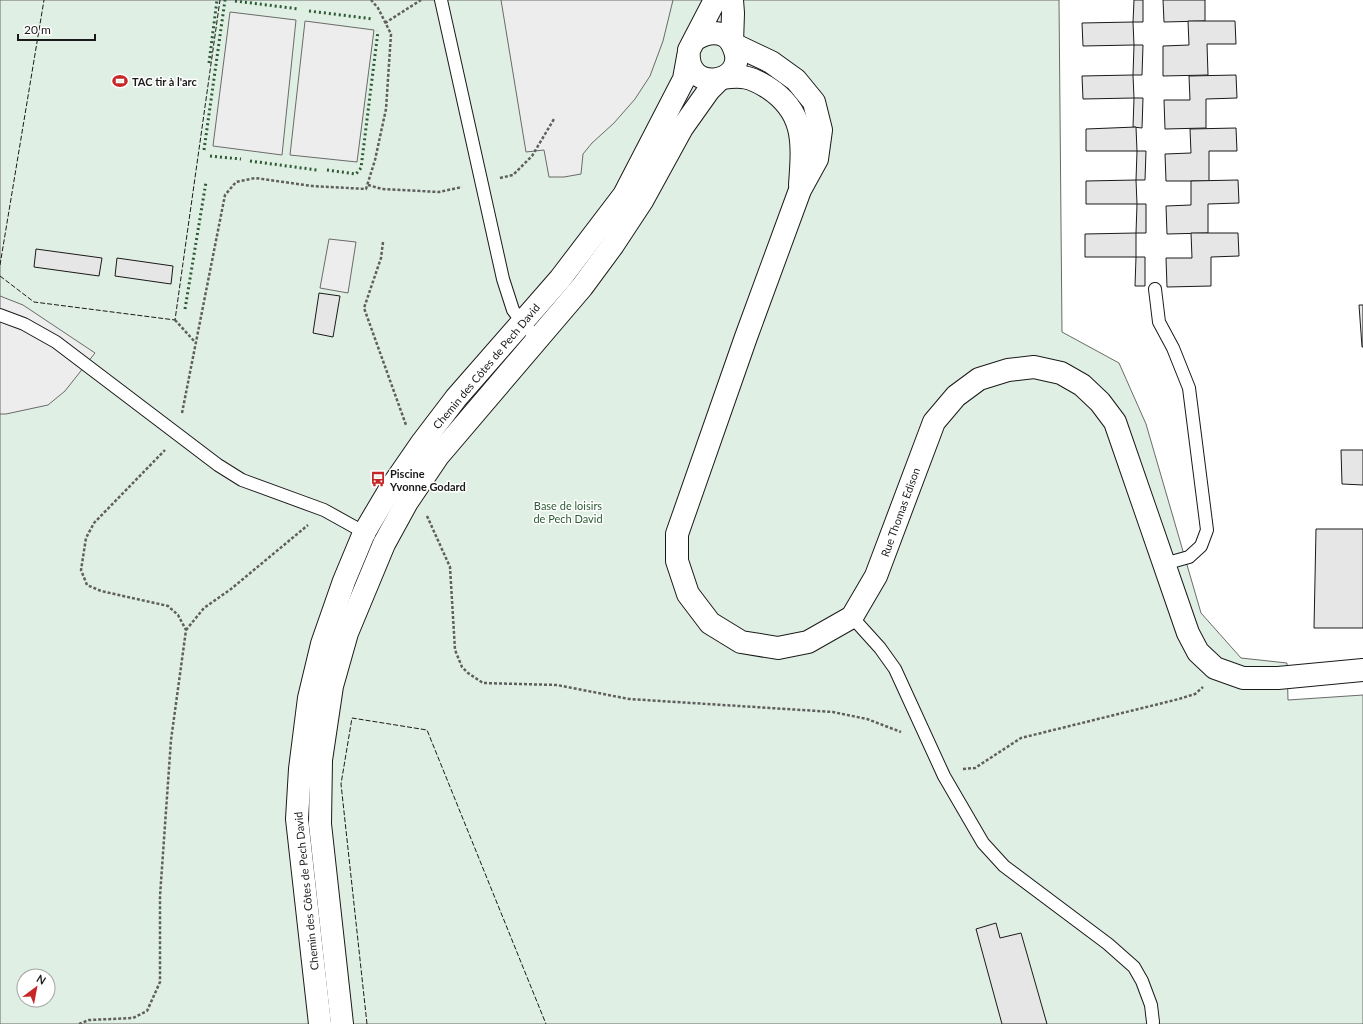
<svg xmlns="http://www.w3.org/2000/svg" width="1363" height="1024" viewBox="0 0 1363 1024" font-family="Lato,sans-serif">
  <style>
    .green { fill: #e0efe3; stroke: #6a6a6a; fill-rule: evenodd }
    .parking { fill: #ededed; stroke: #6a6a6a }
    .building { fill: #e6e6e6; stroke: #1a1a1a }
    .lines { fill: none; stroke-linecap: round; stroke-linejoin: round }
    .lane-casing { stroke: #1a1a1a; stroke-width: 14 }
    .street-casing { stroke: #1a1a1a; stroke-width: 24 }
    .path { stroke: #5f5f5f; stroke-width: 2.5; stroke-dasharray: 3 2; stroke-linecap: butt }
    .lane { stroke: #fff; stroke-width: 12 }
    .street { stroke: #fff; stroke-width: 22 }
    .hedge { stroke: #2b5a34; stroke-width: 3; stroke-dasharray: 2 3; stroke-linecap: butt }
    .fence { stroke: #1a1a1a; stroke-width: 1; stroke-dasharray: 5 2; stroke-linecap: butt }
    .labels { text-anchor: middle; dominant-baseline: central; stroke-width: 3; stroke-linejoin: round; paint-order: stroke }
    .poi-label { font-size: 11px; font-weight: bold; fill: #1a1a1a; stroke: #fff; text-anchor: start }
    .street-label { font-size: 11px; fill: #1a1a1a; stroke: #fff }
    .park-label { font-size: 11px; fill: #2b5a34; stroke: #fff }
  </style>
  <rect width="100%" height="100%" fill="#fff"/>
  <path class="green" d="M 0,0 L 1059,0 L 1062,332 L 1119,363 L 1146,424 L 1201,613 L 1241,658 L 1287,663 L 1288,700 L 1363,695 L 1363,1024 L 0,1024 ZM 24,976 L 48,976 L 48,1000 L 24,1000 Z"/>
  <g class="parking">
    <polygon points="501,0 673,0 663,41 650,76 635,99 614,123 592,143 583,154 581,174 564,177 549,177 544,150 526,152"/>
    <polygon points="230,12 296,20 282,155 213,146"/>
    <polygon points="305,21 374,30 357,162 290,155"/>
    <polygon points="329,239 356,242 348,293 320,288"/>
    <polygon points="0,296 23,305 95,353 65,391 48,405 6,414 0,414"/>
  </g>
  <g class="building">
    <polygon points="1134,0 1143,0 1143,22 1133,22"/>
    <polygon points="1163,0 1205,0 1205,21 1164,22"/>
    <polygon points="1188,21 1235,21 1236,44 1207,44 1208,75 1163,76 1163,46 1189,45"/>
    <polygon points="1133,22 1134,45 1083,46 1082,23"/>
    <polygon points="1134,45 1143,45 1142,75 1133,75"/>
    <polygon points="1133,75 1134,98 1083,99 1082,76"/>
    <polygon points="1236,75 1237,98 1206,99 1206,128 1165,129 1164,100 1190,100 1189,76"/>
    <polygon points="1134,98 1143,98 1142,128 1133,127"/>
    <polygon points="1136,127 1137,151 1086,151 1086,129"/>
    <polygon points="1236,128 1237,151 1209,151 1209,181 1166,181 1165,154 1191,153 1190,129"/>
    <polygon points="1137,151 1146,151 1145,180 1136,180"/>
    <polygon points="1136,180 1137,204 1086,204 1086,181"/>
    <polygon points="1238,180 1239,203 1208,204 1208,233 1167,234 1166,206 1191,205 1191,181"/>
    <polygon points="1137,204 1146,204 1146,233 1136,233"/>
    <polygon points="1136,233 1136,257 1085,257 1085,234"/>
    <polygon points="1191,233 1238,233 1239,256 1211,257 1211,286 1167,287 1166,258 1192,258"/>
    <polygon points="36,249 102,258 99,276 34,267"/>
    <polygon points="1136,257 1145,257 1145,286 1135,286"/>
    <polygon points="117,258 173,266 171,284 115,276"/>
    <polygon points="319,293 340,296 333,337 313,333"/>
    <polygon points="1359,305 1363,305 1363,347 1362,347"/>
    <polygon points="1341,450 1363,450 1363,485 1342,484"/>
    <polygon points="1316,529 1363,529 1363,628 1314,628"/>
    <polygon points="996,923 1000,938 1021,933 1047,1024 1002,1024 976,929"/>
  </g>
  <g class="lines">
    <g class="lane-casing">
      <g id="lane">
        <polyline points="441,0 503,279 513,310 522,322 538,340"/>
        <polyline points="1155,289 1159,322 1173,348 1189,388 1207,530 1201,546 1189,557 1164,564"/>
        <polyline points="0,315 24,324 56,342 218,465 242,480 324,510 369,535"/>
        <polyline points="852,617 880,648 895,669 944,776 983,843 1004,866 1108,944 1134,967 1142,981 1151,1005 1153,1022"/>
      </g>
    </g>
    <g class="street-casing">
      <g id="street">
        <polyline points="732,0 733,13 732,43"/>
        <path d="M 696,39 C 704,34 714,30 725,36 C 730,39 733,45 735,51 C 746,84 684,94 689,50 L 715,0"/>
        <polyline points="733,44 771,62 796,80 814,102 821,130 817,159 800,190 746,337 677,534 677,561 688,594 710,623 741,642 778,648 808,642 852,617 876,576 934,422 956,396 979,379 1008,370 1034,367 1061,373 1082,385 1100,402 1115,422 1188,633 1198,652 1215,668 1243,678 1278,678 1363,670"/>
        <path d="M 723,78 C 742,75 751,77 767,87 C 806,112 803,143 800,185"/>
        <polyline points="320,1024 297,819 300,769 309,698 322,644 344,581 364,533 390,489 421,444 456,398 560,279 624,195 684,79 688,57"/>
        <polyline points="342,1024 320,824 321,760 332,686 347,633 384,544 407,502 438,456 582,287 613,245 642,201 682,128 709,90 719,80"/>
      </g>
    </g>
    <g class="path">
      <polyline points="385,23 421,0"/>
      <polyline points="500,178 513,175 532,156 554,119"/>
      <polyline points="368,185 382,189 439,192 462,187"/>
      <polyline points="383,242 381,258 364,308 406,425"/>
      <polyline points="175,320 195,342"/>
      <polyline points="182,413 225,195 236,182 255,178 312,186 366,189 375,160 386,109 391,34 378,8 371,0"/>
      <polyline points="427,516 450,567 455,650 462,667 468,673 483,683 557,685 629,699 833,712 867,719 901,732"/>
      <polyline points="186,630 204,608 231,589 308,525"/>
      <polyline points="963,769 975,768 1021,738 1179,699 1195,694 1203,687"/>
      <polyline points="79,1024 89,1020 133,1018 147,1011 160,982 160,896 171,740 186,630 178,615 168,606 101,591 87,585 81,570 86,538 94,523 165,450"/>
    </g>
    <use href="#lane" class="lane"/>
    <use href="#street" class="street"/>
    <g class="hedge">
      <polyline points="235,1 299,9"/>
      <polyline points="309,11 373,19"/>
      <polyline points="209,63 217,0"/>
      <polyline points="204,150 225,0"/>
      <polyline points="210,156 241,159"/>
      <polyline points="250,161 317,170"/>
      <polyline points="327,170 356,174 361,168 378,31"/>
      <polyline points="185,309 206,182"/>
    </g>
    <g class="fence">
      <polyline points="0,265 44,0"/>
      <polyline points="0,276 34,302 175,320 220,0"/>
      <polyline points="367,1024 341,784 352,718 427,730 546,1024"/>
    </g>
  </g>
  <defs>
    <g id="stadium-bare" transform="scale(1.2)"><path d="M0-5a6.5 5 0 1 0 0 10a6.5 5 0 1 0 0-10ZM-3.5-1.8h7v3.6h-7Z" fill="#c62828" stroke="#fff" stroke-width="2.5" paint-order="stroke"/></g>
    <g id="bus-bare" transform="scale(1.2)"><path d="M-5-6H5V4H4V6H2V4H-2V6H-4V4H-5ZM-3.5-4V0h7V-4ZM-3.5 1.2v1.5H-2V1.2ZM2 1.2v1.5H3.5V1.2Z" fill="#c62828" stroke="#fff" stroke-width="2.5" paint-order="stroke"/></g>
  </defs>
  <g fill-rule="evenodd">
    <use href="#stadium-bare" x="120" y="81"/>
    <use href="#bus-bare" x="378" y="479"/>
  </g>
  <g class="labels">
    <g class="poi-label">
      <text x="132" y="81">TAC tir à l'arc</text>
      <text x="390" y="473">Piscine<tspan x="390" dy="13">Yvonne Godard</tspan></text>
    </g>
    <g class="street-label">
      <text transform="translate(486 366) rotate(-50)">Chemin des Côtes de Pech David</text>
      <text transform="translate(900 512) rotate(-70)">Rue Thomas Edison</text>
      <text transform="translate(306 891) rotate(-96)">Chemin des Côtes de Pech David</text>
    </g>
    <g class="park-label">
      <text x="568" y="505">Base de loisirs<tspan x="568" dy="13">de Pech David</tspan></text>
    </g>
  </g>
  <g transform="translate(36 988) rotate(32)"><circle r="19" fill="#ffffff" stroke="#a3a3a3"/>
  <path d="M0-3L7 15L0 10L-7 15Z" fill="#c62828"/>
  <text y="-6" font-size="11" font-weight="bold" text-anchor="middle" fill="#1a1a1a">N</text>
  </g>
  <path d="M18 34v6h77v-6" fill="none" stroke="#1a1a1a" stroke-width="2"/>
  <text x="24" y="34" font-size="12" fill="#1a1a1a" stroke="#ffffff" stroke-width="3" paint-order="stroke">20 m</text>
</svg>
